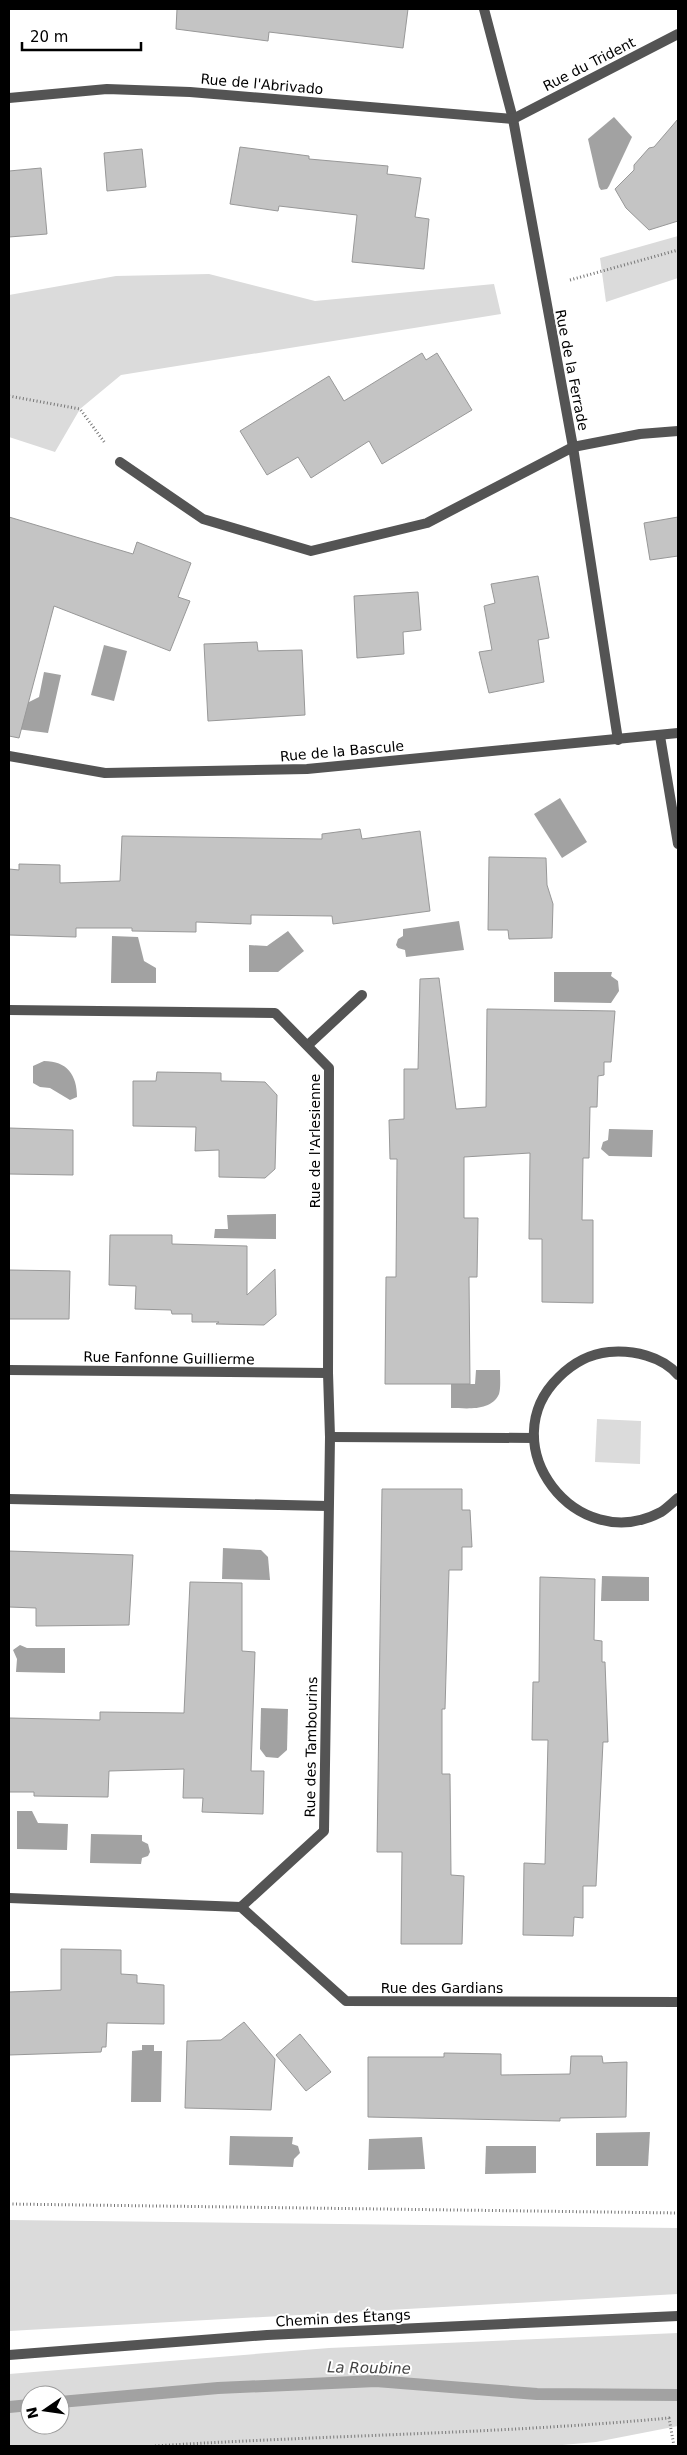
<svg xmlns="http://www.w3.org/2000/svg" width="687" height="2455" viewBox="0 0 687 2455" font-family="'DejaVu Sans',sans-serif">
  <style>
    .green { fill: #dbdbdb; fill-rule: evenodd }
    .water { fill: #a2a2a2 }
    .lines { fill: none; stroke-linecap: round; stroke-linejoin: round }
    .stream { stroke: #a2a2a2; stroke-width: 12 }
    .building { fill: #c4c4c4; stroke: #989898 }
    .path { stroke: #767676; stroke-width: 3; stroke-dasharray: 1 2.5; stroke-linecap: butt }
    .lane { stroke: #545454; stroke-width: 10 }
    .street { stroke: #545454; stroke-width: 10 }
    .labels { text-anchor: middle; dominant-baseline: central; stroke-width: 4; stroke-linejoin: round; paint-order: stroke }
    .street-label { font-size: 14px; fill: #000; stroke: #fff }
    .water-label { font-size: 15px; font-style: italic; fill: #434343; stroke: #fff }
  </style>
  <rect width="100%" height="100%" fill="#fff"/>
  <g class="green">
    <polygon points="678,236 678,278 606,302 600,258"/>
    <polygon points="209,274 315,301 494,284 501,314 121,375 80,409 55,452 9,437 9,295 116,276"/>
    <polygon points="597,1419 641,1421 640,1464 595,1462"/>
    <polygon points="9,2220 678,2228 678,2294 9,2331"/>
    <path d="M 678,2333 L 678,2426 L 596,2442 L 551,2446 L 9,2446 L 9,2374 L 329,2348 ZM 30,2395 L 60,2395 L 60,2425 L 30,2425 Z"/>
  </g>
  <g class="water">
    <polygon points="614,117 632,137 609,186 607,189 601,190 599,187 588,139"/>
    <polygon points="104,645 127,651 114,701 91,695"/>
    <polygon points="44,672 61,675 48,733 9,728 9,712 39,697"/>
    <polygon points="560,798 587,842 562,858 534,814"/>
    <polygon points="459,921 464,950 406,957 405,950 398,948 396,945 398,939 403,936 403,929"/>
    <polygon points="288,931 304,951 278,972 249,972 249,945 267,946"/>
    <polygon points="112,936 138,937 144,961 156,968 156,983 111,983"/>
    <polygon points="554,972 612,972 611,976 618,981 619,991 611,1003 554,1002"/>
    <path d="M 44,1061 C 67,1061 77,1075 77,1097 L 70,1100 L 50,1088 L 40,1087 L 33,1083 L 33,1066 Z"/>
    <polygon points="609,1129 653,1130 652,1157 609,1156 601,1149 603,1142 608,1140"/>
    <polygon points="276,1214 276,1239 214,1238 215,1229 228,1229 227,1215"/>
    <path d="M 476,1370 L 500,1370 C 500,1377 501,1388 499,1394 C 491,1412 466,1408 451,1408 L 451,1384 L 475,1384 Z"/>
    <polygon points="223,1548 261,1550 268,1557 270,1580 222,1579"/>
    <polygon points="602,1576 649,1577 649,1601 601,1601"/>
    <polygon points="20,1645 27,1648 65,1648 65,1673 16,1672 17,1659 13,1650"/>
    <polygon points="261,1708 288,1709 287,1750 278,1758 266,1757 260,1749"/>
    <polygon points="17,1811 32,1811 38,1823 68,1824 67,1850 17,1849"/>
    <polygon points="91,1834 142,1835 142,1841 148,1844 150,1852 148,1856 142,1858 141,1864 90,1863"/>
    <polygon points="142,2045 154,2045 154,2051 162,2051 161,2102 131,2102 132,2051 142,2050"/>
    <polygon points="650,2132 648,2166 596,2166 596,2133"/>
    <polygon points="230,2136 293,2137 292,2144 298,2146 300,2153 294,2159 293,2167 229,2165"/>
    <polygon points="422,2137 425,2169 368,2170 369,2139"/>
    <polygon points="486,2146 536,2146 536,2173 485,2174"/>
  </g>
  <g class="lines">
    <g class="stream">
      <polyline points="60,2402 218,2388 376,2381 537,2394 678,2395"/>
      <polyline points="9,2407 30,2405"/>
    </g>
  </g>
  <g class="building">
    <polygon points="177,9 408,9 403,48 269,32 268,41 176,29"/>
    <polygon points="678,119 678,221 649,230 626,208 615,189 634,170 634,165 649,148 654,147"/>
    <polygon points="240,147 309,156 309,159 388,166 387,174 421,178 415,217 429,219 424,269 352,262 357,215 279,206 278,211 230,204"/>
    <polygon points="142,149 146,187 107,191 104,153"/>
    <polygon points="41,168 47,234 9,237 9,171"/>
    <polygon points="422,353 426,360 437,353 472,410 382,464 369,441 311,478 298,457 267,475 240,431 329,376 344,401"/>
    <polygon points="9,517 133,554 137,542 191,563 178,597 190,601 170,651 54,606 19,738 9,736"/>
    <polygon points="678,517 678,556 650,560 644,523"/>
    <polygon points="538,576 549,638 538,640 544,682 489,693 479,652 492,650 484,606 495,603 491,584"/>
    <polygon points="418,592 421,630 403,632 404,654 357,658 354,596"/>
    <polygon points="257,642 258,651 302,650 305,715 208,721 204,644"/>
    <polygon points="360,829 362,839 420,831 430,911 333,924 332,916 251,915 251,924 196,922 196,932 132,931 132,928 76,928 76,937 9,935 9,869 19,870 19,864 60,865 60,883 120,881 122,836 322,839 322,834"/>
    <polygon points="489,857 546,858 547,885 553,904 552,938 509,939 508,930 488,930"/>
    <polygon points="439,978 456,1109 486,1107 487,1009 615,1011 611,1062 604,1062 604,1075 598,1076 597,1107 590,1107 589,1158 583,1158 582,1220 593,1220 593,1303 542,1302 542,1239 529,1239 530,1153 464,1157 464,1218 478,1218 477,1277 469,1277 470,1384 385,1384 386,1277 396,1277 397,1159 390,1159 389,1120 404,1119 404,1069 418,1069 420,979"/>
    <polygon points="157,1072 221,1073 221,1081 265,1082 277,1095 275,1169 265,1178 219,1177 219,1150 195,1151 196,1127 133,1126 133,1081 156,1081"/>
    <polygon points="9,1128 73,1130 73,1175 9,1174"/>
    <polygon points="110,1235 172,1235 172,1244 247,1246 247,1295 275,1269 276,1315 264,1325 216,1324 219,1322 192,1322 192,1314 172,1314 171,1310 135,1309 136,1286 109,1285"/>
    <polygon points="9,1270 70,1271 69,1319 9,1319"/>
    <polygon points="382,1489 462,1489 462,1510 470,1510 472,1547 462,1547 462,1570 449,1570 445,1709 442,1709 442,1774 450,1774 451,1875 464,1876 462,1944 401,1944 402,1852 377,1852"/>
    <polygon points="9,1551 133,1555 129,1625 36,1626 36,1608 9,1607"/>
    <polygon points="540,1577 595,1579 594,1640 602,1641 602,1662 605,1662 608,1742 603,1742 596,1886 583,1886 583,1918 574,1917 573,1936 523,1935 524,1863 545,1864 548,1740 532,1740 533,1682 539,1682"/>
    <polygon points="190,1582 242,1583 242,1651 255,1652 251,1771 264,1771 263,1814 202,1812 203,1798 183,1798 184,1769 109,1771 108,1797 34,1796 34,1792 9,1792 9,1718 100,1720 100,1712 184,1713"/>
    <polygon points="61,1949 121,1950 121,1974 137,1975 137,1983 164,1985 164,2024 107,2023 106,2047 102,2047 101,2052 9,2055 9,1992 61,1990"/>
    <polygon points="244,2022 275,2059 271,2110 185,2108 187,2041 221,2040"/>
    <polygon points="300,2034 331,2072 306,2091 276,2055"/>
    <polygon points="444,2053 501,2054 501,2075 570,2074 571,2056 602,2056 603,2063 627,2062 626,2117 560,2118 560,2121 368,2117 368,2057 444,2057"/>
  </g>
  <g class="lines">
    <g class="path">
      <polyline points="570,280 678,250"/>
      <polyline points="9,396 80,409 105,443"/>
      <polyline points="9,2204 678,2213"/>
      <path d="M 155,2446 C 326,2435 498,2434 669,2418 L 674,2446"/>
    </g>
    <g class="lane">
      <polyline points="308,1045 362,995"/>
      <polyline points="9,2355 267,2335 678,2316"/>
    </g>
    <g class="street">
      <polyline points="484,9 513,119 573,447 618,740"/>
      <polyline points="9,98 107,89 190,92 513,119 678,34"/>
      <polyline points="120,462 203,519 311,551 427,523 573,447 640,434 678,431"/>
      <polyline points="660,736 678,844"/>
      <polyline points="9,756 105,773 307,769 678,733"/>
      <polyline points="9,1010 275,1013 329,1068 328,1373 330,1437 324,1831 241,1907 9,1898"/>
      <polyline points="9,1370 328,1373"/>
      <path d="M 678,1375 C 662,1356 633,1350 609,1352 C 589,1354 573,1363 559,1377 C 490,1444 576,1557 661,1512 C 667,1508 673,1502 678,1498"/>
      <polyline points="330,1437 534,1438"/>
      <polyline points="9,1499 328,1506"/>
      <polyline points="241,1907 346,2001 678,2002"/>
    </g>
  </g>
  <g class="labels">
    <g class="street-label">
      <text transform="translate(589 64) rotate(-27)">Rue du Trident</text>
      <text transform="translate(262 84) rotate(5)">Rue de l'Abrivado</text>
      <text transform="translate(572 370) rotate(79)">Rue de la Ferrade</text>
      <text transform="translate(342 751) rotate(-5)">Rue de la Bascule</text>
      <text transform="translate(315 1141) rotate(-90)">Rue de l'Arlesienne</text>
      <text transform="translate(169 1358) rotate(1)">Rue Fanfonne Guillierme</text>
      <text transform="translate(311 1747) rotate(-89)">Rue des Tambourins</text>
      <text x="442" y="1988">Rue des Gardians</text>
      <text transform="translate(343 2318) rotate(-3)">Chemin des Étangs</text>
    </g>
    <g class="water-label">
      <text transform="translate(369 2368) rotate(1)">La Roubine</text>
    </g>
  </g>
  <rect width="687" height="2455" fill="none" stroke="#000000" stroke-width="20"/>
  <g transform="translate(45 2410) rotate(257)"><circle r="24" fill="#ffffff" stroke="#999999"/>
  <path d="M0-4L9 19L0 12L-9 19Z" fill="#000000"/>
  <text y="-8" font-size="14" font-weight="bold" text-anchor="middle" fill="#000000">N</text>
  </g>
  <path d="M22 42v8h119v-8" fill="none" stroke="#000000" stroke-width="2.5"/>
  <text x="30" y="42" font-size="15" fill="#000000" stroke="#ffffff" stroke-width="4" paint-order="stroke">20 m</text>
</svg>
